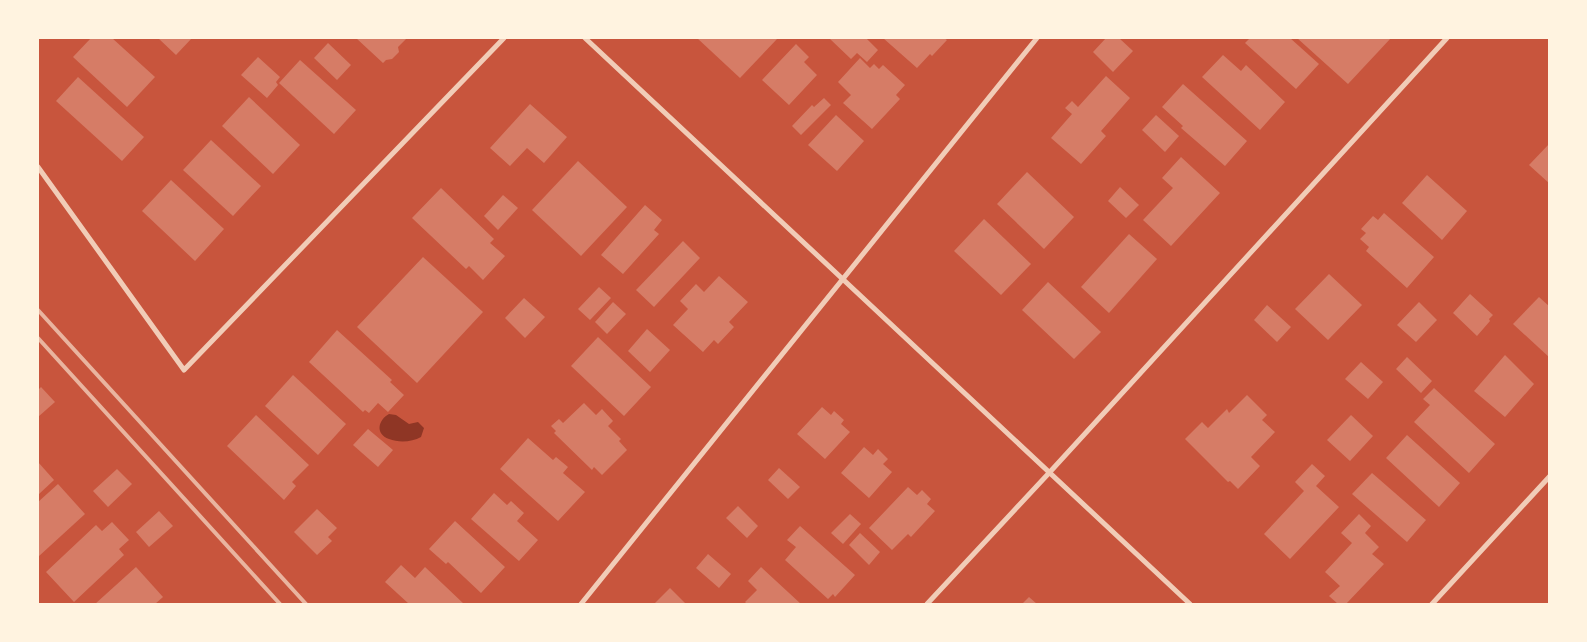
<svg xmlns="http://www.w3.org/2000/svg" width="1587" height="642" viewBox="0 0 1587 642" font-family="'Archivo Narrow',sans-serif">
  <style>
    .water { fill: #8f3625 }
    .building { fill: #d67c66 }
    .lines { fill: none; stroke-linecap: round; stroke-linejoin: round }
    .minor { stroke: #f1ccb7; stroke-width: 5 }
    .rail { stroke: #e9b49f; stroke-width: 4 }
  </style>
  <rect width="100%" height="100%" fill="#c8553d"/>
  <path class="water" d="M 389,414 L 396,415 L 409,424 L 418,422 L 424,428 L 421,437 C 412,442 399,443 389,439 C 375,434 378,420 389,414 Z"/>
  <g class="building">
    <polygon points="91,38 112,38 155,77 127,107 73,57"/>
    <polygon points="158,38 192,38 176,55"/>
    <polygon points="356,38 407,38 398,47 399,52 392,59 386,60 383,63"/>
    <polygon points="697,38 778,38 740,78"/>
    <polygon points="832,38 866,38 878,50 867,62 857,53 851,59 830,39"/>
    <polygon points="883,38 944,38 947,40 932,56 930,54 917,68"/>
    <polygon points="1106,38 1119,38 1133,51 1113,72 1093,52"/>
    <polygon points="1250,38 1290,38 1319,64 1296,89 1245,43"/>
    <polygon points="1297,38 1391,38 1348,84"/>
    <polygon points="328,43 351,65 337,80 314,58"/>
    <polygon points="796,44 809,57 804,62 817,75 789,105 762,80"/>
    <polygon points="1223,55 1241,71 1246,65 1285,102 1260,130 1202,77"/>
    <polygon points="258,57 280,77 276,82 278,85 267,98 241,75"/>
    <polygon points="860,58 870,68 874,64 879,69 883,65 905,85 896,95 900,99 872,129 843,103 851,95 838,82"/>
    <polygon points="300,60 356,110 334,134 279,83"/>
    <polygon points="1106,76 1130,98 1101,131 1106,136 1081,164 1051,138 1072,114 1065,108 1072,101 1078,107"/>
    <polygon points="78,77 144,137 122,161 56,101"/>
    <polygon points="1183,84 1247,141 1225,166 1181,128 1183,126 1162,107"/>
    <polygon points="249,97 300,145 273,174 222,126"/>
    <polygon points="824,98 831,105 801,135 792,126 812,105 814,107"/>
    <polygon points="530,104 567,137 544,163 527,148 510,166 490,148"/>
    <polygon points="836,115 864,141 837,171 808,145"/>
    <polygon points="1156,115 1179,136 1165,152 1142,130"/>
    <polygon points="211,140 261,186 233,216 183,170"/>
    <polygon points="1550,143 1550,184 1529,165"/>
    <polygon points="1181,157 1220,193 1171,246 1143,220 1173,188 1162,178"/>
    <polygon points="578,161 627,207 581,256 532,210"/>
    <polygon points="1027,172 1074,217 1044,249 997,204"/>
    <polygon points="1427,175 1467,211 1442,240 1402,203"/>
    <polygon points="171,180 224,229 195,261 142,211"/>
    <polygon points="1120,187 1139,205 1126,218 1108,201"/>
    <polygon points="441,188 494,239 490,243 505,256 483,280 469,266 466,269 412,218"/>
    <polygon points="503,195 518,208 498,230 484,216"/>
    <polygon points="645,205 662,220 654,230 659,234 623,274 601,255"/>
    <polygon points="1384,213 1434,257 1407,288 1366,251 1369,247 1360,239 1366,233 1361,229 1373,216 1378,220"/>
    <polygon points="984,219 1031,264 1001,295 954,251"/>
    <polygon points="1129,234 1157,259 1109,313 1081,287"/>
    <polygon points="683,241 700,258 654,307 636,290"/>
    <polygon points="423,257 483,312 417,383 357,327"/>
    <polygon points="1329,274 1362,305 1328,340 1295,309"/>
    <polygon points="719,276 748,302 729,322 734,327 718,344 714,340 703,352 673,325 688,309 680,301 696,284 704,292"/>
    <polygon points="1048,282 1101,332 1074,359 1022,310"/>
    <polygon points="599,287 611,298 590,320 578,309"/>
    <polygon points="1470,294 1493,315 1489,319 1490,321 1477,336 1453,313"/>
    <polygon points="1539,297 1550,307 1550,358 1513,324"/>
    <polygon points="524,298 545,317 525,338 505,318"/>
    <polygon points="613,302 626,314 607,334 595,322"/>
    <polygon points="1419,302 1437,320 1416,342 1397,325"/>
    <polygon points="1267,305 1291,327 1277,342 1254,320"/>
    <polygon points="647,329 670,350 650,372 628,351"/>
    <polygon points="337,330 392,380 390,382 404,395 388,412 378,403 369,413 365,410 363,412 309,362"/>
    <polygon points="598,337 651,387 624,416 571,366"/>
    <polygon points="1505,355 1534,384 1505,417 1474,391"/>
    <polygon points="1407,357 1432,381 1421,393 1396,369"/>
    <polygon points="1361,362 1383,382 1368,399 1345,379"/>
    <polygon points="293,375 346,424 318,455 265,406"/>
    <polygon points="41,387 55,402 38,417 38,390"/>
    <polygon points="1434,388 1495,444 1469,473 1414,422 1430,405 1423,399"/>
    <polygon points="1247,395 1267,415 1262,420 1275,432 1251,457 1260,466 1238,489 1230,481 1228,482 1185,439 1202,422 1208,428 1227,409 1229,413"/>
    <polygon points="584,403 596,415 602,409 613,421 608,426 621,439 619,441 627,450 602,475 594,467 592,470 554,433 556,431 551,426 559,419 563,423"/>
    <polygon points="822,407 831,415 834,411 844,420 841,424 850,432 825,459 797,434"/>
    <polygon points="256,415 309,465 292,482 296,486 284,500 227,446"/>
    <polygon points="1351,415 1373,436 1350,461 1327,440"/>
    <polygon points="368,429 393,450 378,467 353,445"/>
    <polygon points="1407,435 1460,483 1439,507 1386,458"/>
    <polygon points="528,438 553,460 556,457 568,467 563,473 585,492 558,521 500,469"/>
    <polygon points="864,447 873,455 878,449 888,459 883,464 892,472 869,498 841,473"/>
    <polygon points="38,462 54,480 38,495"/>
    <polygon points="1312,464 1325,476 1316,486 1339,507 1290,559 1264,534 1304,491 1295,482"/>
    <polygon points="779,468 800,487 788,499 768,480"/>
    <polygon points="117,469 132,484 108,507 93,491"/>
    <polygon points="1372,473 1426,520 1407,542 1352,494"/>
    <polygon points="58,484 85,514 38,557 38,502"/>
    <polygon points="908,487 917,495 922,490 931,499 927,504 935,511 911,537 908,534 892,550 869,528"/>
    <polygon points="494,493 507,505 511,501 524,513 517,521 538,540 519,561 471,519"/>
    <polygon points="738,506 758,526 747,538 726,518"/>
    <polygon points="317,509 337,528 328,537 332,541 317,555 294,532"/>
    <polygon points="159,511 173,526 149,547 136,532"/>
    <polygon points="850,514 861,524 843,544 831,533"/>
    <polygon points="1359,514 1371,526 1365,533 1379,547 1372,554 1384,564 1346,604 1338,604 1329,596 1340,586 1325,572 1352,543 1341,533"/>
    <polygon points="455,521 505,567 481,593 448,562 446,564 429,549"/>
    <polygon points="112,522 129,540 119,549 124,555 74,602 46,572 96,525 102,531"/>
    <polygon points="800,526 855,575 835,597 833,594 828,599 785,560 796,547 787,540"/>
    <polygon points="860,533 880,552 869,565 849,545"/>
    <polygon points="708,554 731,574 719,588 696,568"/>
    <polygon points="401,565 415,578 425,567 464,604 409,604 385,582"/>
    <polygon points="136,567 163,597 155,604 95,604"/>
    <polygon points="761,567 801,604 747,604 745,602 757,590 748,581"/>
    <polygon points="670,588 686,604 654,604"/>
    <polygon points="1029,597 1037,604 1022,604"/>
  </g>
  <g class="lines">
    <g class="minor">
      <polyline points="585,38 1190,604"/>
      <polyline points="38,167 184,370 504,38"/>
      <polyline points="581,604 1037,38"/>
      <polyline points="927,604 1049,473 1447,38"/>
      <polyline points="1432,604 1550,476"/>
    </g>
    <g class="rail">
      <polyline points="38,310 306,604"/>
      <polyline points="38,338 280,604"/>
    </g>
  </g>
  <rect width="1587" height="642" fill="none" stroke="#fff3e0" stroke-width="78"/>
</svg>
